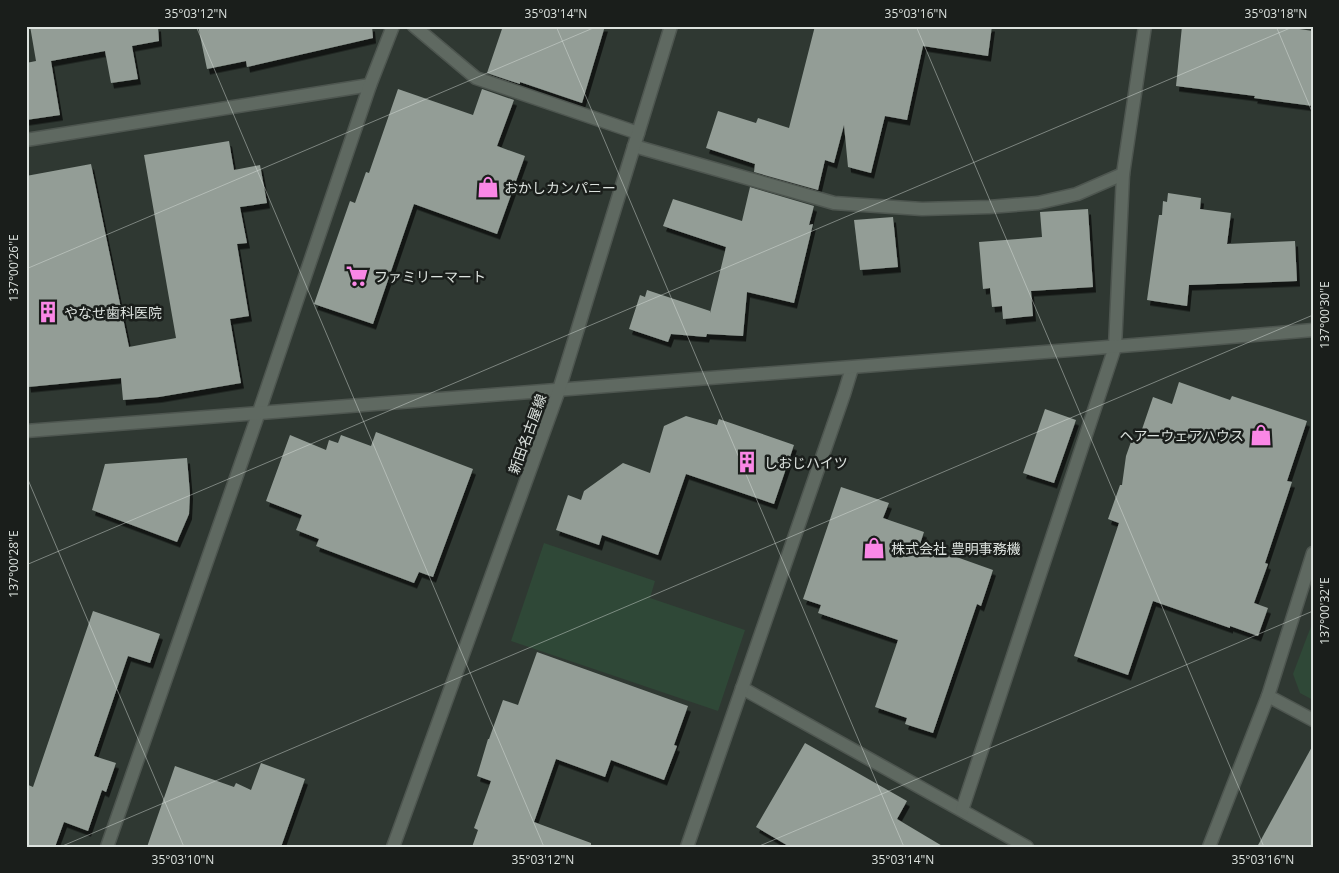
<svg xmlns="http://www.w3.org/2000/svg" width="1339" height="873" viewBox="0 0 1339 873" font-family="'Open Sans','Noto Sans JP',sans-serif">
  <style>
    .green { fill: #2f4837 }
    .building { fill: #939d96; filter: url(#shadow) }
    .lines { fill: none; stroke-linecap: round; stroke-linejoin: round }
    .minor-casing { stroke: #4e5650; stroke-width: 15 }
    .tertiary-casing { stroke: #4e5650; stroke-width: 15 }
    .secondary-casing { stroke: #4e5650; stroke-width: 15 }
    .minor { stroke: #5f6961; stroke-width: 12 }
    .tertiary { stroke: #5f6961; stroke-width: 12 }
    .secondary { stroke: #5f6961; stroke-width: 12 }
    .ticks { fill: none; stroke: #dce2de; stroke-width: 1; stroke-opacity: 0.45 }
    .labels { text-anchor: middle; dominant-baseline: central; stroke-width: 5; stroke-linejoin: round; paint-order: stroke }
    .poi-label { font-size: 14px; fill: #dce2de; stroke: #1a1e1b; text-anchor: start }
    .street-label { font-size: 14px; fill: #dce2de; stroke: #1a1e1b }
    .neatline { fill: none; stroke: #dce2de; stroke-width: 2 }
    .ticks-label { font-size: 12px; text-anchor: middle; fill: #dce2de }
  </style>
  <defs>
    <filter id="shadow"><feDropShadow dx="3" dy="5.5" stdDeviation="0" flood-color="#0009"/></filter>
  </defs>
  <rect width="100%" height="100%" fill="#2f3832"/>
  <g class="green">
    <polygon points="544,543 655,581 650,598 745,630 718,711 511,641"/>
    <polygon points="1313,621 1313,700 1300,693 1293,674"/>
  </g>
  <g class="building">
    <polygon points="30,26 158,26 159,41 132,46 138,79 111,83 105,51 51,61 60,115 26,120 26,63 36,61"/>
    <polygon points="198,26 372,26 373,38 247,67 246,61 207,69"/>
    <polygon points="503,26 605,26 582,103 520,82 520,84 487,73"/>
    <polygon points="815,26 992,26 988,56 923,46 907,120 885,116 871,173 848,167 844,125 834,163 825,160 818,190 754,172 755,164 706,148 718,111 756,123 758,118 789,128"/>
    <polygon points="1182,26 1279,26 1313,31 1313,106 1254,98 1255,96 1176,86"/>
    <polygon points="398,89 473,115 482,89 514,100 497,146 525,156 497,234 414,204 373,324 314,304 350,201 355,203 366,172 369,173"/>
    <polygon points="229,141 234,170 260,165 267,203 240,207 247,243 237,244 249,316 230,319 241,383 159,397 123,400 121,378 28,387 26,369 26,176 91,164 129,347 176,338 144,155"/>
    <polygon points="750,187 814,206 809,225 813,224 794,303 747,292 743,336 707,334 706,337 671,334 668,342 629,329 640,295 645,297 647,290 710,311 710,313 726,247 663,226 673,199 742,221"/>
    <polygon points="1168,193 1201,198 1200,209 1231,213 1227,244 1295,241 1297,281 1189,285 1187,306 1147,300 1159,215 1162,215 1163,201 1167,202"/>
    <polygon points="1088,209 1093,287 1031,291 1033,316 1003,319 1002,306 992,307 990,288 983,289 979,242 1042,237 1040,212"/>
    <polygon points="893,217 898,267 860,270 854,220"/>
    <polygon points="1179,382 1230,400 1232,396 1307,421 1287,481 1292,482 1265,563 1268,564 1254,603 1268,608 1258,636 1230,626 1230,628 1153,601 1128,675 1074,656 1119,523 1108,519 1120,485 1122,485 1126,456 1132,439 1138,441 1153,397 1172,404"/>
    <polygon points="1045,409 1076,420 1054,483 1023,473"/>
    <polygon points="686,416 717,425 719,419 794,445 774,504 686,474 658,555 602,535 599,545 556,530 568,495 581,500 584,491 623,463 650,473 664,426"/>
    <polygon points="376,432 473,469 433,577 419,572 414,583 316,546 319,539 296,530 302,515 266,501 290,435 326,450 329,440 338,443 341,435 371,446"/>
    <polygon points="187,458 190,494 189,514 177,542 92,510 105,464"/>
    <polygon points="841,487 889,503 883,518 924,532 920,544 993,570 981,606 977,604 933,733 905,724 907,718 875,707 898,640 818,613 821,605 803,599"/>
    <polygon points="93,611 160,634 150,663 128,656 94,756 116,763 106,792 102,790 88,831 64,822 55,847 26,847 26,784 33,787"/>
    <polygon points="537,652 688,706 674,745 677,746 664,780 611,760 605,777 556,759 534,822 591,843 591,847 472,847 478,830 474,828 491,781 477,776 488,739 489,739 503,700 518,705"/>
    <polygon points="805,743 907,801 897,819 944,847 790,847 756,827"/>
    <polygon points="1313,745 1313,847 1257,847 1280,805"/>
    <polygon points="261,763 305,779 281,847 147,847 175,766 234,787 236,783 251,790"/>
  </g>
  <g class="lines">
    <g class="minor-casing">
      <g id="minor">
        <polyline points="414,26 476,78 638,133"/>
        <polyline points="26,140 370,85"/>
        <polyline points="634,146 834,203 922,209 989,207 1038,203 1077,194 1123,174"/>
        <polyline points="742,688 1027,847"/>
        <polyline points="1268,696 1313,720"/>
        <polyline points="962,810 1115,347 1123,174 1145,26"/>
        <polyline points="107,847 259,412 370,85 393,26"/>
        <polyline points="687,847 844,394 852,368"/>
        <polyline points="1209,847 1268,696 1313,553"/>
      </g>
    </g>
    <g class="tertiary-casing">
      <path id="tertiary" d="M 26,431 C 203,416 380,404 556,390 C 809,371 1061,352 1313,330"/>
    </g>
    <g class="secondary-casing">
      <polyline id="secondary" points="393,847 559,390 671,26"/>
    </g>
    <use href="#minor" class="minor"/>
    <use href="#tertiary" class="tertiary"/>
    <use href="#secondary" class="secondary"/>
  </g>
  <path class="ticks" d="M 196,26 L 544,847M 556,26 L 904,847M 916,26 L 1264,847M 1276,26 L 1313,114M 26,269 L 598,26M 26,475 L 184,847M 26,565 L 1295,26M 60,847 L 1313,315M 757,847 L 1313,611"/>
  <defs>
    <g id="shop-bare" transform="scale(1.725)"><path d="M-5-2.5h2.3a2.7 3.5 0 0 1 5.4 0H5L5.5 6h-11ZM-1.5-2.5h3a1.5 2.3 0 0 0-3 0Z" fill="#fa87e6" stroke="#1a1e1b" stroke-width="2.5" paint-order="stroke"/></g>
    <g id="supermarket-bare" transform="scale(1.725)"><path d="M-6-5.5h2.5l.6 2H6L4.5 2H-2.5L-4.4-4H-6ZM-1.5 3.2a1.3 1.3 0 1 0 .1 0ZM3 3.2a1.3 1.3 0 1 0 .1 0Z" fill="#fa87e6" stroke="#1a1e1b" stroke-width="2.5" paint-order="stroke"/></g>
    <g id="building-bare" transform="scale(1.725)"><path d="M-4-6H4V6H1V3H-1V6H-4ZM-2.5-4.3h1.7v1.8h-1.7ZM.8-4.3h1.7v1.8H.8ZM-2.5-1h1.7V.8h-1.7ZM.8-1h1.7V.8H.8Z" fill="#fa87e6" stroke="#1a1e1b" stroke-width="2.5" paint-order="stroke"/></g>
  </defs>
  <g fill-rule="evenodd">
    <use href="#shop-bare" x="488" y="187"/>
    <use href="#supermarket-bare" x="357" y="276"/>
    <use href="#building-bare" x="48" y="312"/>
    <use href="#shop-bare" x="1261" y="435"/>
    <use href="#building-bare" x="747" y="462"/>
    <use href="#shop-bare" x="874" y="548"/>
  </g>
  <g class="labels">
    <g class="poi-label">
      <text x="504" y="187">おかしカンパニー</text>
      <text x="374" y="276">ファミリーマート</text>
      <text x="64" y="312">やなせ歯科医院</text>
      <text x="1244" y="435" text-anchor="end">ヘアーウェアハウス</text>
      <text x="764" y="462">しおじハイツ</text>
      <text x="891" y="548">株式会社 豊明事務機</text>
    </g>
    <g class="street-label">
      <text transform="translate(527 434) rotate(-70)">新田名古屋線</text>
    </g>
  </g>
  <rect width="1339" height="873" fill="none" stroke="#1a1e1b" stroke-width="55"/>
  <rect x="28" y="28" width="1284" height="818" class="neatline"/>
  <g class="ticks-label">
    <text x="196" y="18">35°03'12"N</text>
    <text x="556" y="18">35°03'14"N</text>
    <text x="916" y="18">35°03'16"N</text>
    <text x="1276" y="18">35°03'18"N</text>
    <text transform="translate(14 268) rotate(-90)" y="4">137°00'26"E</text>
    <text transform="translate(1325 315) rotate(-90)" y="4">137°00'30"E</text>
    <text transform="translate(14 564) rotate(-90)" y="4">137°00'28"E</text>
    <text transform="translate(1325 611) rotate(-90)" y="4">137°00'32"E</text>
    <text x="183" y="864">35°03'10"N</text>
    <text x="543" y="864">35°03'12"N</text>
    <text x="903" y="864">35°03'14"N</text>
    <text x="1263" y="864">35°03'16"N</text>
  </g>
</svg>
